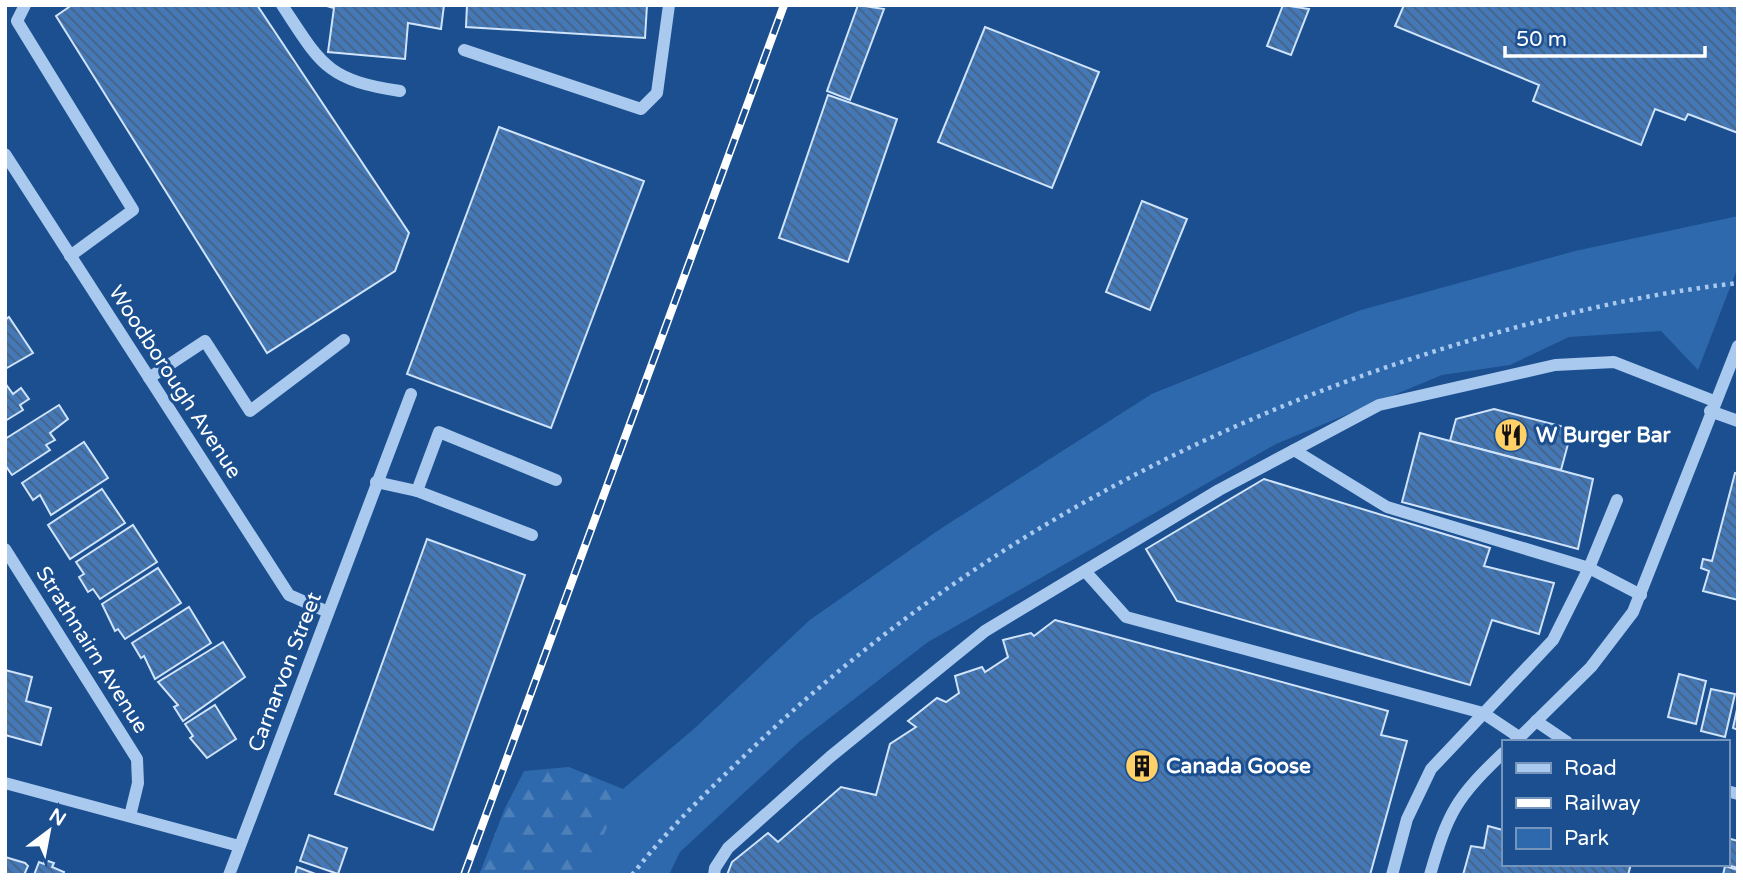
<svg xmlns="http://www.w3.org/2000/svg" width="1743" height="880" viewBox="0 0 1743 880" font-family="'Varela Round',sans-serif">
  <style>
    .forest { fill: url(#forest-firs) }
    .green { fill: #2e69ad }
    .building { fill: url(#building-back-hatch); stroke: #cfe3fa; stroke-width: 2 }
    .lines { fill: none; stroke-linecap: round; stroke-linejoin: round }
    .path { stroke: #a9c9ee; stroke-width: 4.5; stroke-dasharray: 3.5 5; stroke-linecap: butt }
    .minor { stroke: #a9c9ee; stroke-width: 12 }
    .rail-casing { stroke: #fff; stroke-width: 8 }
    .rail { stroke: #1b4f8f; stroke-width: 5; stroke-dasharray: 16; stroke-linecap: butt }
    .labels { text-anchor: middle; dominant-baseline: central; stroke-width: 6; stroke-linejoin: round; paint-order: stroke }
    .street-label { font-size: 21px; fill: #fff; stroke: #1b4f8f }
    .poi-label { font-size: 21px; font-weight: bold; fill: #fff; stroke: #1b4f8f; text-anchor: start }
  </style>
  <defs>
    <pattern id="forest-firs" width="22" height="20" patternUnits="userSpaceOnUse" patternTransform="scale(1.75)"><rect width="22" height="20" fill="#2e69ad"/><path d="M5 1l3.5 6h-7zM16 11l3.5 6h-7z" fill="#4d80b9"/></pattern>
    <pattern id="building-back-hatch" width="6" height="6" patternUnits="userSpaceOnUse" patternTransform="scale(1.75)"><rect width="6" height="6" fill="#4478b7"/><path d="M-1 5l2 2M0 0l6 6M5-1l2 2" fill="none" stroke="#486282"/></pattern>
  </defs>
  <rect width="100%" height="100%" fill="#1b4f8f"/>
  <polygon class="forest" points="1361,310 1111,473 618,875 479,875 505,808 524,771 569,767 623,789 694,729 810,620 942,528 1152,394"/>
  <polygon class="green" points="1738,216 1738,267 1698,370 1661,331 1569,337 1510,365 1442,375 1276,444 928,642 800,741 680,852 669,875 587,875 623,789 694,729 810,620 942,528 1152,394 1361,310 1575,251"/>
  <g class="building">
    <polygon points="72,5 257,5 409,233 395,271 267,353 56,16"/>
    <polygon points="323,5 444,5 441,29 408,23 405,59 328,52 334,8"/>
    <polygon points="467,5 647,5 645,38 466,27"/>
    <polygon points="858,5 884,9 850,100 827,91"/>
    <polygon points="1283,5 1309,9 1291,55 1267,46"/>
    <polygon points="1404,5 1738,5 1738,133 1688,114 1685,120 1655,109 1641,145 1533,101 1539,85 1395,26"/>
    <polygon points="985,27 1099,72 1052,188 938,142"/>
    <polygon points="828,95 897,119 848,262 779,238"/>
    <polygon points="499,127 644,181 551,428 407,374"/>
    <polygon points="1142,201 1187,219 1150,310 1106,292"/>
    <polygon points="9,317 33,353 5,369 5,320"/>
    <polygon points="5,383 13,394 21,388 29,399 20,405 23,410 5,421"/>
    <polygon points="59,405 68,419 50,433 55,440 46,445 50,450 12,475 5,465 5,439"/>
    <polygon points="1494,409 1572,429 1561,470 1450,441 1456,419"/>
    <polygon points="1420,433 1593,479 1578,549 1402,502"/>
    <polygon points="84,442 108,478 51,515 40,495 33,500 22,483"/>
    <polygon points="1735,473 1738,474 1738,600 1703,591 1709,571 1701,568 1703,559 1712,561"/>
    <polygon points="1264,479 1490,548 1484,566 1554,583 1539,634 1492,620 1470,685 1177,601 1146,549"/>
    <polygon points="102,489 125,523 70,559 48,525"/>
    <polygon points="133,525 157,562 100,599 93,589 88,592 79,577 84,574 76,562"/>
    <polygon points="427,539 525,575 433,830 335,794"/>
    <polygon points="158,568 181,603 125,639 118,629 115,631 102,604"/>
    <polygon points="189,607 211,643 155,679 144,656 141,658 132,643"/>
    <polygon points="1055,620 1388,711 1381,735 1407,741 1370,875 727,875 732,862 768,833 778,842 841,787 876,795 890,744 916,727 908,721 937,698 946,702 959,693 955,676 982,667 985,672 1008,657 1003,640 1031,633 1034,636"/>
    <polygon points="223,642 245,677 183,721 174,707 178,705 158,682"/>
    <polygon points="5,670 32,677 26,701 51,708 41,745 5,735"/>
    <polygon points="1679,674 1706,681 1696,724 1668,717"/>
    <polygon points="1711,689 1735,694 1725,737 1701,731"/>
    <polygon points="215,705 236,739 207,758 190,738 193,736 185,724"/>
    <polygon points="1738,705 1738,730 1733,728"/>
    <polygon points="1488,826 1503,830 1503,864 1631,864 1628,875 1463,875 1471,846 1484,848"/>
    <polygon points="309,835 347,848 338,874 300,861"/>
    <polygon points="1727,838 1738,841 1738,868 1723,864 1727,864"/>
    <polygon points="5,857 25,863 28,866 24,875 5,875"/>
    <polygon points="45,860 54,863 52,867 64,872 63,875 34,875 39,862 44,864"/>
    <polygon points="1725,866 1738,870 1738,875 1723,875"/>
    <polygon points="297,867 318,875 295,875"/>
  </g>
  <g class="lines">
    <path class="path" d="M 632,875 C 671,825 716,783 761,740 C 959,553 1195,424 1455,345 C 1547,317 1641,294 1738,283"/>
    <g class="minor">
      <polyline points="25,5 17,21 133,210 70,256"/>
      <path d="M 282,5 C 321,64 326,80 400,91"/>
      <polyline points="464,50 641,109 657,93 669,5"/>
      <polyline points="5,154 289,595 328,612"/>
      <polyline points="149,378 205,341 250,411 344,340"/>
      <polyline points="1710,411 1738,421"/>
      <polyline points="1294,450 1387,507 1589,568 1641,595"/>
      <polyline points="376,482 417,491 532,535"/>
      <polyline points="417,491 439,432 556,480"/>
      <polyline points="5,549 137,759 138,783 130,816"/>
      <polyline points="1085,571 1126,617 1483,713 1519,737"/>
      <polyline points="1536,721 1567,742"/>
      <polyline points="1515,742 1591,667 1633,612 1738,346"/>
      <polyline points="5,783 239,846"/>
      <polyline points="1727,791 1738,794"/>
      <polyline points="229,875 411,394"/>
      <polyline points="714,875 715,868 728,848 830,757 985,631 1219,490 1379,405 1555,365 1614,362 1714,401"/>
      <polyline points="1392,875 1407,819 1431,769 1553,640 1589,568 1617,500"/>
      <path d="M 1430,875 C 1448,812 1456,798 1503,753"/>
    </g>
    <g class="rail-casing">
      <polyline id="rail" points="464,875 784,5"/>
    </g>
    <use href="#rail" class="rail"/>
  </g>
  <defs>
    <g id="restaurant-disc" transform="scale(1.75)"><circle r="9.5" fill="#ffd166" stroke="#1b4f8f"/><path d="M-5-6h1v4h1v-4h1v4h1v-4h1v5L-1.5 .5V6h-2V.5L-5-1ZM5-6V6H3V1.5H1.5Q1.5-4 5-6Z" fill="#111"/></g>
    <g id="building-disc" transform="scale(1.75)"><circle r="9.5" fill="#ffd166" stroke="#1b4f8f"/><path d="M-4-6H4V6H1V3H-1V6H-4ZM-2.5-4.3h1.7v1.8h-1.7ZM.8-4.3h1.7v1.8H.8ZM-2.5-1h1.7V.8h-1.7ZM.8-1h1.7V.8H.8Z" fill="#111"/></g>
  </defs>
  <g fill-rule="evenodd">
    <use href="#restaurant-disc" x="1511" y="435"/>
    <use href="#building-disc" x="1142" y="766"/>
  </g>
  <g class="labels">
    <g class="street-label">
      <text transform="translate(175 382) rotate(57)">Woodborough Avenue</text>
      <text transform="translate(92 650) rotate(58)">Strathnairn Avenue</text>
      <text transform="translate(285 672) rotate(-69)">Carnarvon Street</text>
    </g>
    <g class="poi-label">
      <text x="1536" y="435">W Burger Bar</text>
      <text x="1166" y="766">Canada Goose</text>
    </g>
  </g>
  <rect width="1743" height="880" fill="none" stroke="#ffffff" stroke-width="14"/>
  <rect x="1502" y="740" width="228" height="126" fill="#1b4f8f" stroke="#7695bc" stroke-width="2"/>
  <rect x="1516" y="763" width="35" height="10" fill="#a9c9ee" stroke="#7695bc" stroke-width="2"/>
  <text x="1564" y="775" font-size="21" fill="#ffffff">Road</text>
  <rect x="1516" y="798" width="35" height="10" fill="#ffffff" stroke="#7695bc" stroke-width="2"/>
  <text x="1564" y="810" font-size="21" fill="#ffffff">Railway</text>
  <rect x="1516" y="828" width="35" height="21" fill="#2e69ad" stroke="#7695bc" stroke-width="2"/>
  <text x="1564" y="845" font-size="21" fill="#ffffff">Park</text>
  <g transform="translate(49 831) rotate(32)" stroke="#1b4f8f" stroke-width="5" paint-order="stroke">
  <path d="M0-5L12 26L0 18L-12 26Z" fill="#ffffff"/>
  <text y="-10" font-size="19" font-weight="bold" text-anchor="middle" fill="#ffffff">N</text>
  </g>
  <path d="M1505 46v10h200v-10" fill="none" stroke="#ffffff" stroke-width="3.5"/>
  <text x="1516" y="46" font-size="21" fill="#ffffff" stroke="#1b4f8f" stroke-width="5" paint-order="stroke">50 m</text>
</svg>
